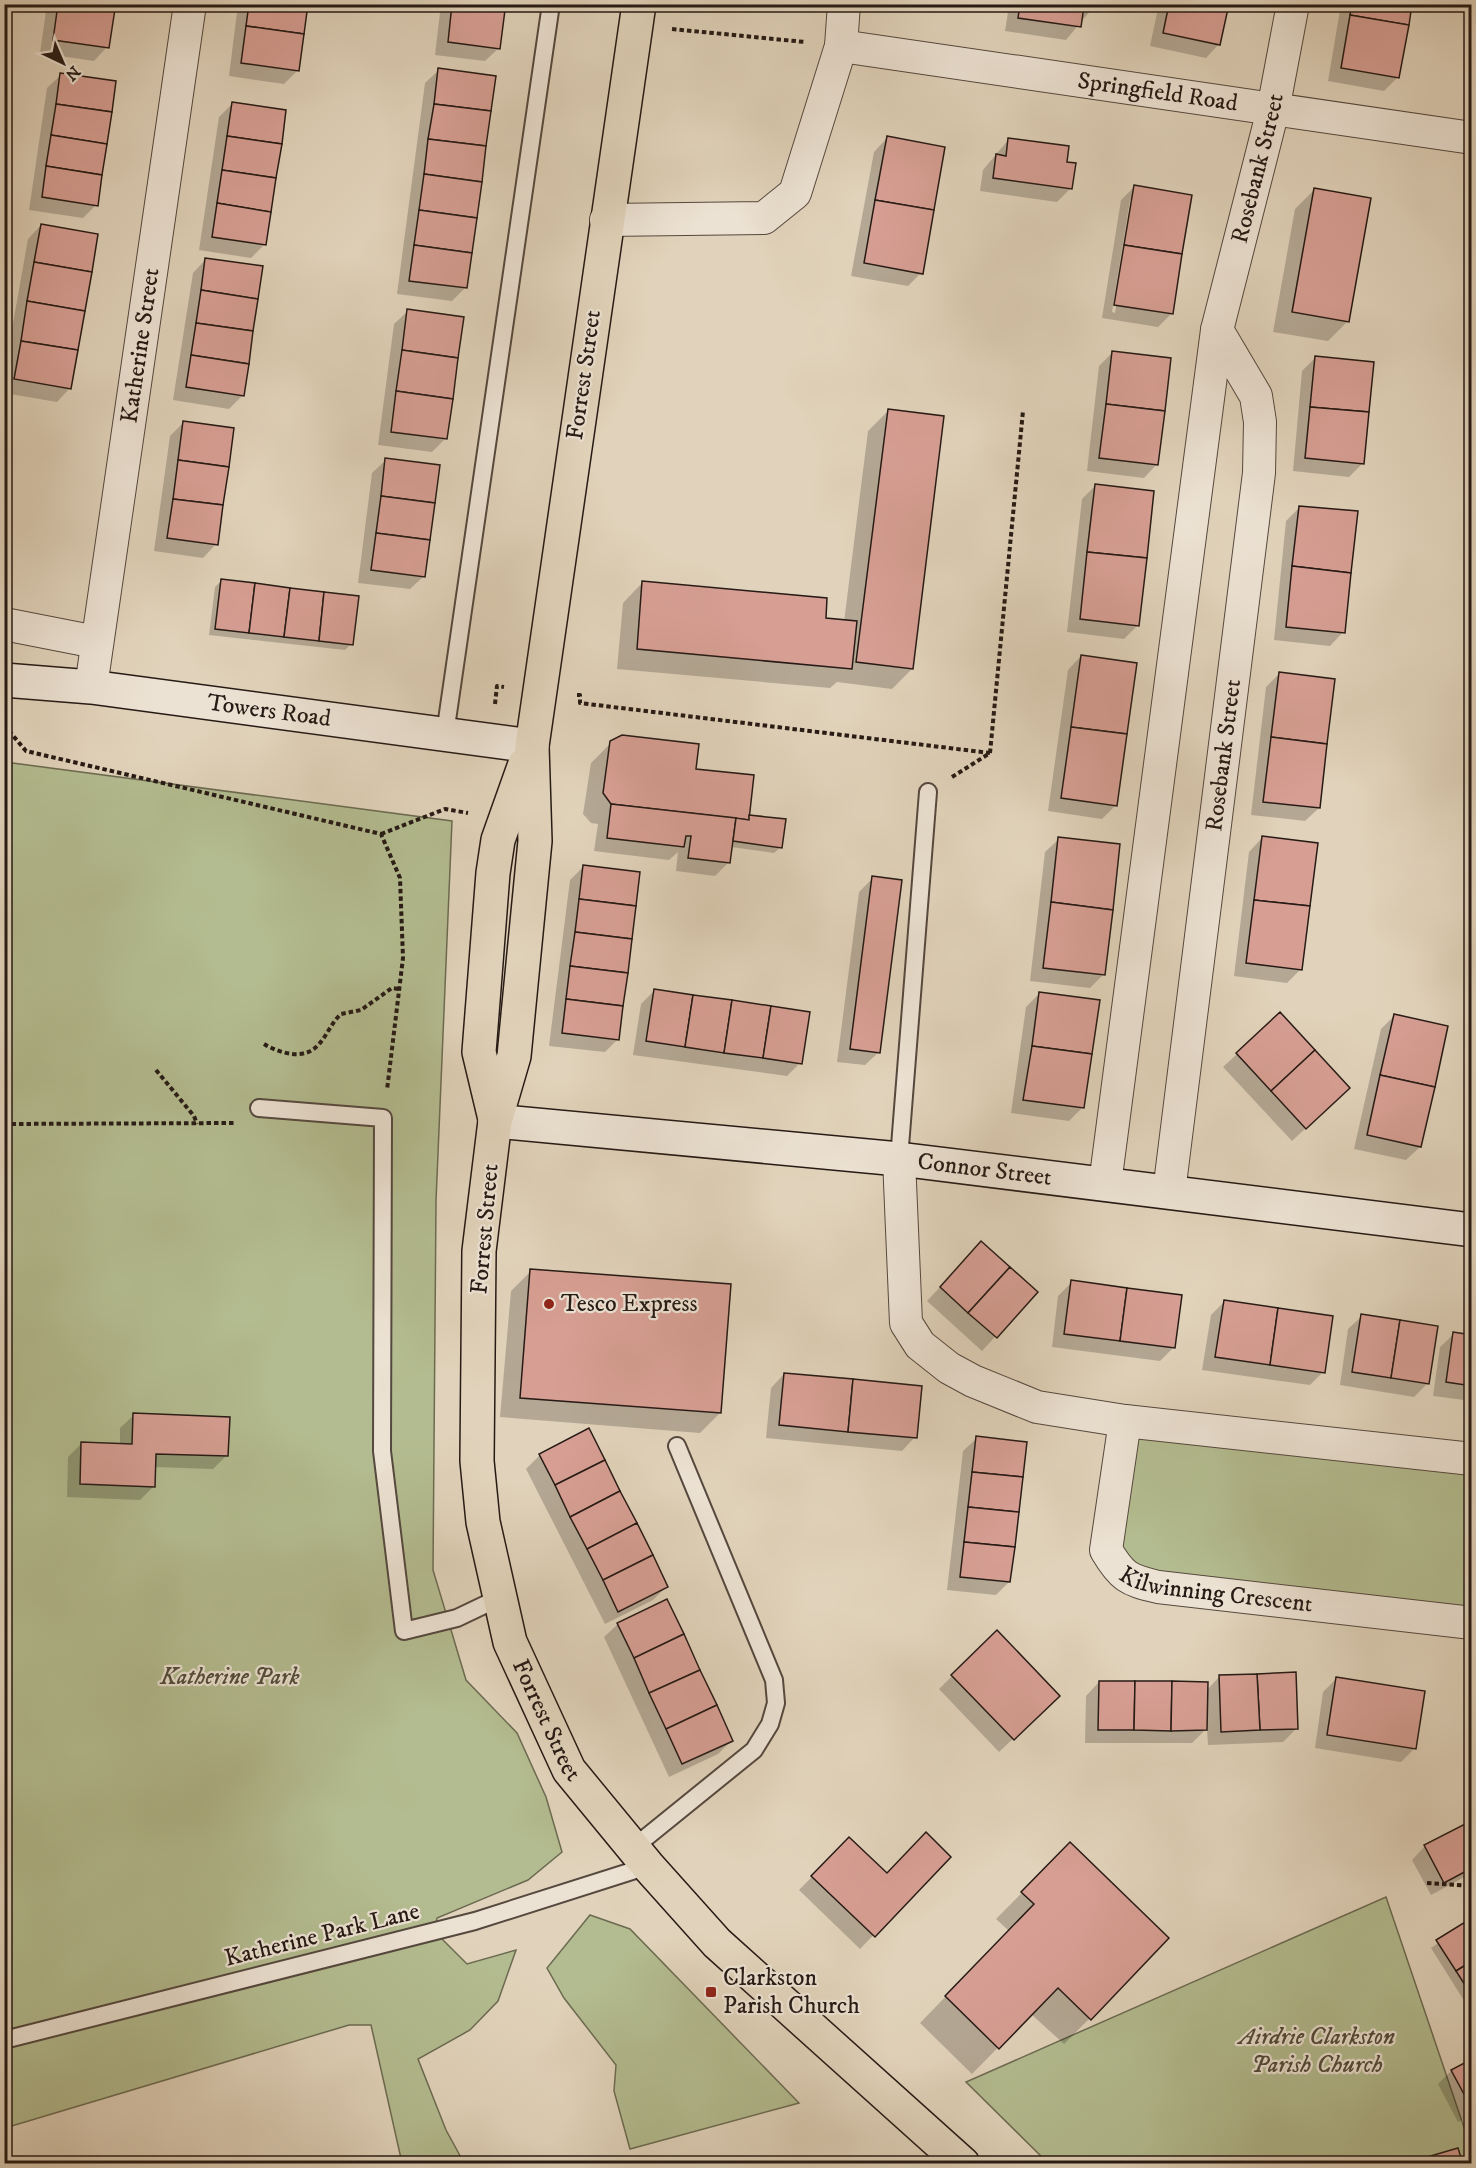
<svg xmlns="http://www.w3.org/2000/svg" width="1476" height="2168" viewBox="0 0 1476 2168" font-family="'IM FELL DW Pica',serif">
  <style>
    .green { fill: #b3bc90; stroke: #6c6b52; stroke-width: 1.5 }
    .shadow { fill: #0003; fill-rule: evenodd }
    .building { fill: #d79f94; stroke: #261a15; stroke-width: 1.5 }
    .lines { fill: none; stroke-linecap: round; stroke-linejoin: round }
    .service-casing { stroke: #55483e; stroke-width: 20 }
    .minor-casing { stroke: #55483e; stroke-width: 34 }
    .secondary-casing { stroke: #261a15; stroke-width: 36 }
    .primary-casing { stroke: #261a15; stroke-width: 36 }
    .path { stroke: #261a15; stroke-width: 4; stroke-dasharray: 4.5 3; stroke-linecap: butt }
    .service { stroke: #ece2d3; stroke-width: 16 }
    .minor { stroke: #ece2d3; stroke-width: 32 }
    .secondary { stroke: #ece2d3; stroke-width: 33 }
    .primary { stroke: #e1d3bb; stroke-width: 33 }
    .poi-dot { fill: #8f2418; stroke: #ece2d3; stroke-width: 2 }
    .labels { text-anchor: middle; dominant-baseline: central; stroke-width: 4.5; stroke-linejoin: round; paint-order: stroke }
    .street-label { font-size: 24px; fill: #261a15; stroke: #ece2d3 }
    .poi-label { font-size: 24px; fill: #261a15; stroke: #ece2d3; text-anchor: start }
    .park-label { font-size: 24px; font-style: italic; fill: #504b3a; stroke: #ece2d3 }
  </style>
  <rect width="100%" height="100%" fill="#e1d3bb"/>
  <filter id="stains"><feTurbulence type="fractalNoise" baseFrequency=".00333" numOctaves="4"/><feColorMatrix values="0 0 0 0 .2 0 0 0 0 .09 0 0 0 0 .02 0 0 0 .5 -.17"/></filter>
  <radialGradient id="worn" r=".72"><stop offset=".6" stop-color="#630" stop-opacity="0"/><stop offset="1" stop-color="#630" stop-opacity=".3"/></radialGradient>
  <g class="green">
    <polygon points="5,762 452,821 436,1201 433,1570 466,1680 517,1733 546,1797 562,1852 528,1880 437,1918 435,1932 467,1964 516,1950 498,2001 470,2030 418,2059 446,2130 464,2163 402,2163 371,2025 349,2025 5,2128"/>
    <polygon points="1133,1434 1471,1468 1471,1615 1159,1578 1121,1563 1121,1496"/>
    <polygon points="1386,1897 1471,2148 1471,2163 1048,2163 966,2082"/>
    <polygon points="590,1915 630,1929 799,2103 630,2149 614,2091 616,2065 564,1998 547,1968"/>
  </g>
  <g class="shadow">
    <polygon points="47,4 114,4 107,47 94,61 40,53"/>
    <polygon points="238,4 307,4 298,70 284,84 229,76"/>
    <polygon points="441,4 505,4 499,48 485,61 435,55"/>
    <polygon points="997,4 1096,4 1066,40 1005,31 1008,12 996,10"/>
    <polygon points="1159,4 1227,4 1219,44 1206,58 1150,46"/>
    <polygon points="1341,4 1410,4 1398,77 1384,91 1328,81"/>
    <polygon points="439,70 466,287 452,301 397,294 425,83"/>
    <polygon points="61,75 96,205 83,218 29,210 47,88"/>
    <polygon points="232,104 265,244 251,258 199,250 219,117"/>
    <polygon points="887,138 921,273 908,286 851,276 874,152"/>
    <polygon points="1009,139 1065,163 1071,188 1057,202 980,191 983,170"/>
    <path d="M 1134,187 L 1171,314 L 1158,327 L 1102,318 L 1121,200 ZM 1130,200 L 1133,200 L 1115,313 L 1112,312 Z"/>
    <polygon points="1315,189 1348,321 1328,341 1273,332 1295,209"/>
    <polygon points="41,225 70,388 57,402 4,393 4,374 28,239"/>
    <polygon points="206,259 243,395 229,409 173,400 193,273"/>
    <polygon points="408,311 445,439 432,452 378,445 394,324"/>
    <polygon points="1113,352 1157,464 1144,478 1087,471 1099,366"/>
    <polygon points="1316,357 1363,463 1349,477 1293,471 1302,371"/>
    <polygon points="888,411 912,669 892,689 837,682 830,688 617,669 623,603 643,582 844,622 868,431"/>
    <polygon points="184,422 216,544 203,558 154,551 170,436"/>
    <polygon points="386,460 424,576 410,589 358,583 372,473"/>
    <polygon points="1095,486 1138,625 1124,639 1067,632 1082,499"/>
    <polygon points="1300,507 1343,632 1330,646 1274,640 1286,521"/>
    <polygon points="221,581 351,644 345,650 209,635 215,587"/>
    <polygon points="1081,656 1116,805 1102,819 1048,811 1068,670"/>
    <polygon points="1279,674 1319,808 1305,821 1251,815 1266,687"/>
    <polygon points="611,743 694,771 781,847 774,853 731,847 729,862 715,876 676,871 678,852 669,860 594,851 598,824 591,823 583,814 591,763"/>
    <polygon points="1262,838 1301,969 1287,983 1234,976 1249,852"/>
    <polygon points="1059,839 1104,974 1090,988 1030,981 1045,852"/>
    <polygon points="583,867 618,1039 605,1052 549,1046 570,880"/>
    <polygon points="873,878 879,1052 865,1065 837,1062 859,892"/>
    <polygon points="654,991 800,1063 787,1076 633,1055 641,1004"/>
    <polygon points="1040,993 1082,1108 1069,1121 1011,1113 1026,1007"/>
    <polygon points="1280,1014 1335,1101 1292,1141 1223,1067"/>
    <polygon points="1394,1016 1420,1147 1406,1160 1354,1149 1381,1029"/>
    <polygon points="968,1257 1036,1292 982,1351 927,1301"/>
    <polygon points="531,1271 720,1413 700,1433 500,1417 511,1291"/>
    <polygon points="1072,1282 1174,1347 1160,1361 1052,1347 1058,1296"/>
    <polygon points="1224,1302 1323,1372 1310,1385 1202,1370 1211,1315"/>
    <polygon points="1362,1316 1428,1383 1414,1397 1340,1385 1348,1329"/>
    <polygon points="1454,1334 1472,1336 1472,1401 1433,1396 1440,1347"/>
    <polygon points="784,1374 915,1437 902,1451 766,1438 771,1388"/>
    <polygon points="134,1415 226,1456 213,1469 154,1467 154,1486 140,1500 67,1497 68,1457 82,1443 120,1445 120,1428"/>
    <polygon points="588,1430 667,1586 653,1600 605,1624 526,1469 540,1455"/>
    <polygon points="977,1438 1009,1582 996,1595 947,1590 963,1451"/>
    <polygon points="618,1624 731,1741 718,1754 669,1777 604,1637"/>
    <polygon points="997,1632 1058,1696 999,1752 939,1689"/>
    <polygon points="1219,1677 1297,1728 1283,1742 1208,1745 1207,1728 1192,1743 1085,1743 1086,1696 1099,1682 1207,1690"/>
    <polygon points="1337,1678 1415,1748 1401,1762 1315,1748 1323,1692"/>
    <polygon points="1472,1822 1472,1873 1431,1895 1412,1860 1425,1846"/>
    <polygon points="849,1839 886,1875 949,1857 860,1949 799,1890"/>
    <polygon points="1070,1844 1090,2018 1064,2044 1031,2014 972,2074 920,2023 1009,1931 996,1919"/>
    <polygon points="1469,1921 1472,1925 1472,2005 1468,2007 1431,1948"/>
    <polygon points="1472,2060 1472,2115 1458,2122 1438,2084 1451,2071"/>
  </g>
  <g class="building">
    <polygon points="58,4 115,9 109,48 53,40"/>
    <polygon points="87,4 115,4 115,9"/>
    <polygon points="249,4 308,4 304,34 246,26"/>
    <polygon points="452,4 505,10 500,49 448,42"/>
    <polygon points="463,4 506,4 505,10"/>
    <polygon points="1020,4 1097,4 1097,8 1084,6 1081,27 1018,18"/>
    <polygon points="1169,4 1229,4 1220,45 1163,33"/>
    <polygon points="1352,4 1412,4 1409,25 1350,15"/>
    <polygon points="1350,15 1409,25 1399,78 1341,68"/>
    <polygon points="246,26 304,34 299,71 241,63"/>
    <polygon points="438,68 496,76 491,111 434,104"/>
    <polygon points="60,73 116,81 112,112 56,104"/>
    <polygon points="232,102 286,110 282,144 227,136"/>
    <polygon points="56,104 112,112 107,144 51,135"/>
    <polygon points="434,104 491,111 486,146 428,139"/>
    <polygon points="51,135 107,144 102,175 46,166"/>
    <polygon points="227,136 282,144 276,178 222,170"/>
    <polygon points="887,136 945,147 934,210 875,200"/>
    <polygon points="1008,138 1069,146 1067,162 1076,163 1072,189 993,178 996,154 1006,156"/>
    <polygon points="428,139 486,146 482,182 424,174"/>
    <polygon points="46,166 102,175 98,206 42,197"/>
    <polygon points="222,170 276,178 271,212 217,203"/>
    <polygon points="424,174 482,182 477,218 419,210"/>
    <polygon points="1134,185 1192,195 1182,254 1124,245"/>
    <polygon points="1314,188 1371,198 1349,322 1292,312"/>
    <polygon points="875,200 934,210 923,274 864,263"/>
    <polygon points="217,203 271,212 266,245 212,237"/>
    <polygon points="419,210 477,218 472,253 414,245"/>
    <polygon points="41,224 98,234 92,272 34,262"/>
    <polygon points="414,245 472,253 467,288 409,281"/>
    <polygon points="1124,245 1182,254 1173,314 1114,305"/>
    <polygon points="205,258 263,266 258,299 201,290"/>
    <polygon points="34,262 92,272 85,311 27,301"/>
    <polygon points="201,290 258,299 253,331 196,323"/>
    <polygon points="27,301 85,311 78,350 21,341"/>
    <polygon points="407,309 464,317 458,358 402,350"/>
    <polygon points="196,323 253,331 249,364 191,355"/>
    <polygon points="21,341 78,350 71,389 14,379"/>
    <polygon points="402,350 458,358 453,399 396,391"/>
    <polygon points="1112,351 1171,358 1165,411 1106,404"/>
    <polygon points="191,355 249,364 244,396 186,387"/>
    <polygon points="1315,356 1374,362 1369,412 1310,407"/>
    <polygon points="396,391 453,399 447,439 391,432"/>
    <polygon points="1106,404 1165,411 1158,465 1099,458"/>
    <polygon points="1310,407 1369,412 1364,464 1305,458"/>
    <polygon points="888,409 944,416 913,669 856,662"/>
    <polygon points="183,421 234,428 229,467 178,460"/>
    <polygon points="385,458 440,465 435,503 381,496"/>
    <polygon points="178,460 229,467 223,505 173,499"/>
    <polygon points="1095,484 1154,491 1147,558 1087,552"/>
    <polygon points="381,496 435,503 430,540 376,533"/>
    <polygon points="173,499 223,505 218,545 167,538"/>
    <polygon points="1299,506 1358,511 1351,573 1292,566"/>
    <polygon points="376,533 430,540 425,577 371,570"/>
    <polygon points="1087,552 1147,558 1139,626 1080,619"/>
    <polygon points="1292,566 1351,573 1345,633 1286,627"/>
    <polygon points="221,579 255,583 249,633 215,629"/>
    <polygon points="642,581 827,598 826,618 857,621 852,669 637,649"/>
    <polygon points="255,583 290,588 284,637 249,633"/>
    <polygon points="290,588 324,592 319,641 284,637"/>
    <polygon points="324,592 359,596 353,645 319,641"/>
    <polygon points="1081,655 1137,663 1127,734 1071,727"/>
    <polygon points="1279,672 1335,679 1327,744 1271,737"/>
    <polygon points="1071,727 1127,734 1117,806 1061,798"/>
    <polygon points="622,735 699,744 696,769 754,775 749,820 611,804 603,793 610,741"/>
    <polygon points="1271,737 1327,744 1320,808 1263,802"/>
    <polygon points="611,804 736,818 730,863 688,858 691,836 686,836 684,847 607,838"/>
    <polygon points="749,815 786,819 782,848 733,841 736,818 749,820"/>
    <polygon points="1262,836 1318,843 1310,906 1254,900"/>
    <polygon points="1058,837 1120,844 1113,910 1051,902"/>
    <polygon points="583,865 640,872 636,906 579,899"/>
    <polygon points="872,876 902,880 880,1053 850,1049"/>
    <polygon points="579,899 636,906 632,939 575,932"/>
    <polygon points="1254,900 1310,906 1302,970 1246,963"/>
    <polygon points="1051,902 1113,910 1105,975 1043,968"/>
    <polygon points="575,932 632,939 628,973 570,966"/>
    <polygon points="570,966 628,973 623,1006 566,999"/>
    <polygon points="654,989 693,995 685,1047 646,1041"/>
    <polygon points="1039,992 1100,1000 1092,1054 1032,1046"/>
    <polygon points="693,995 732,1000 724,1053 685,1047"/>
    <polygon points="566,999 623,1006 619,1040 562,1033"/>
    <polygon points="732,1000 771,1006 763,1058 724,1053"/>
    <polygon points="771,1006 810,1012 802,1064 763,1058"/>
    <polygon points="1280,1012 1315,1050 1271,1091 1236,1053"/>
    <polygon points="1394,1014 1448,1026 1435,1087 1380,1075"/>
    <polygon points="1032,1046 1092,1054 1084,1108 1023,1100"/>
    <polygon points="1315,1050 1350,1088 1306,1129 1271,1091"/>
    <polygon points="1380,1075 1435,1087 1421,1147 1367,1135"/>
    <polygon points="981,1241 1010,1267 968,1313 940,1287"/>
    <polygon points="1010,1267 1038,1292 997,1338 968,1313"/>
    <polygon points="530,1269 731,1284 721,1413 520,1398"/>
    <polygon points="1071,1280 1127,1288 1120,1341 1064,1334"/>
    <polygon points="1127,1288 1182,1295 1175,1348 1120,1341"/>
    <polygon points="1224,1300 1278,1308 1270,1365 1215,1357"/>
    <polygon points="1278,1308 1333,1316 1325,1373 1270,1365"/>
    <polygon points="1361,1314 1400,1320 1391,1378 1352,1372"/>
    <polygon points="1400,1320 1438,1326 1429,1384 1391,1378"/>
    <polygon points="1453,1332 1472,1335 1472,1386 1446,1382"/>
    <polygon points="784,1373 853,1379 848,1432 779,1425"/>
    <polygon points="853,1379 922,1386 917,1438 848,1432"/>
    <polygon points="133,1413 230,1417 228,1456 156,1454 155,1487 80,1484 81,1442 132,1444"/>
    <polygon points="589,1428 605,1460 555,1485 539,1454"/>
    <polygon points="976,1436 1027,1442 1023,1477 972,1472"/>
    <polygon points="605,1460 620,1491 570,1517 555,1485"/>
    <polygon points="972,1472 1023,1477 1019,1512 968,1507"/>
    <polygon points="620,1491 637,1523 587,1549 570,1517"/>
    <polygon points="968,1507 1019,1512 1015,1547 964,1542"/>
    <polygon points="637,1523 653,1555 603,1580 587,1549"/>
    <polygon points="964,1542 1015,1547 1010,1582 960,1577"/>
    <polygon points="653,1555 668,1587 618,1612 603,1580"/>
    <polygon points="667,1599 684,1634 634,1658 617,1623"/>
    <polygon points="997,1630 1060,1696 1014,1740 951,1675"/>
    <polygon points="684,1634 700,1670 649,1693 634,1658"/>
    <polygon points="700,1670 717,1705 666,1729 649,1693"/>
    <polygon points="1296,1672 1298,1729 1260,1730 1257,1674"/>
    <polygon points="1257,1674 1260,1730 1221,1732 1219,1675"/>
    <polygon points="1336,1677 1425,1691 1416,1749 1327,1735"/>
    <polygon points="1099,1681 1135,1681 1134,1730 1098,1730"/>
    <polygon points="1135,1681 1172,1681 1171,1731 1134,1730"/>
    <polygon points="1172,1681 1208,1682 1207,1730 1171,1731"/>
    <polygon points="717,1705 733,1741 682,1764 666,1729"/>
    <polygon points="1471,1821 1472,1868 1444,1883 1424,1845"/>
    <polygon points="926,1832 951,1857 875,1937 811,1876 849,1837 887,1873"/>
    <polygon points="1070,1842 1169,1938 1091,2020 1058,1988 999,2049 945,1996 1034,1904 1021,1892"/>
    <polygon points="1470,1919 1472,1961 1456,1971 1436,1940"/>
    <polygon points="1472,1961 1472,1996 1456,1971"/>
    <polygon points="1472,2059 1472,2109 1451,2070"/>
    <polygon points="1458,2148 1463,2164 1410,2164 1410,2162"/>
    <polygon points="1392,2158 1394,2164 1372,2164"/>
  </g>
  <g class="lines">
    <g class="service-casing">
      <g id="service">
        <polyline points="445,734 551,4"/>
        <polyline points="259,1108 383,1118 382,1451 404,1631 457,1618 499,1598"/>
        <polyline points="899,1159 928,792"/>
        <polyline points="633,1848 754,1750 770,1724 776,1703 774,1680 677,1446"/>
        <polyline points="4,2040 475,1921 648,1866"/>
      </g>
    </g>
    <g class="minor-casing">
      <g id="minor">
        <path id="s1" d="M 841,46 L 1472,138"/>
        <polyline points="606,220 764,218 795,193 841,46 844,4"/>
        <polyline points="4,624 96,642"/>
        <path id="s2" d="M 91,687 L 190,4"/>
        <polyline points="899,1159 906,1323 920,1345 949,1368 973,1381 1037,1407 1125,1421 1472,1459"/>
        <path id="s3" d="M 1105,1184 L 1217,330 L 1273,110 L 1293,4"/>
        <path id="s4" d="M 1169,1192 L 1259,473 L 1260,422 L 1256,396 L 1217,330"/>
        <path id="s5" d="M 1125,1421 L 1106,1550 C 1122,1577 1128,1580 1158,1587 L 1472,1623"/>
      </g>
    </g>
    <g class="secondary-casing">
      <g id="secondary">
        <path id="s6" d="M 4,680 L 91,687 L 532,746"/>
        <path id="s7" d="M 495,1121 L 899,1159 L 1472,1230"/>
      </g>
    </g>
    <g class="primary-casing">
      <g id="primary">
        <path id="s8" d="M 639,4 L 532,746 L 535,841 L 514,1056 L 495,1121 L 479,1251 L 477,1461 L 483,1522 L 510,1642 L 569,1770 L 648,1866 L 717,1943 L 963,2164"/>
        <polyline points="495,1119 479,1052 493,873 498,840 525,764"/>
      </g>
    </g>
    <g class="path">
      <polyline points="672,29 805,42"/>
      <polyline points="577,695 580,695 580,703 990,753"/>
      <polyline points="495,704 497,686 504,687"/>
      <polyline points="4,725 26,751 381,834 400,878 403,958 387,1090"/>
      <polyline points="952,777 990,753 1023,411"/>
      <polyline points="381,834 445,809 468,813"/>
      <path d="M 264,1044 C 279,1053 304,1061 318,1045 C 327,1036 331,1023 341,1014 L 361,1010 L 392,988 L 399,989"/>
      <polyline points="156,1070 194,1116 197,1124"/>
      <polyline points="4,1124 235,1123"/>
      <polyline points="1427,1883 1472,1886"/>
    </g>
    <use href="#service" class="service"/>
    <use href="#minor" class="minor"/>
    <use href="#secondary" class="secondary"/>
    <use href="#primary" class="primary"/>
  </g>
  <g class="poi-dot">
    <circle cx="549" cy="1304" r="6"/>
    <rect x="705" y="1986" width="12" height="12" rx="3"/>
  </g>
  <g class="labels">
    <g class="street-label">
      <text stroke="none"><textPath href="#s1" startOffset="320">Springfield Road</textPath></text>
      <text stroke="none"><textPath href="#s3" startOffset="1028">Rosebank Street</textPath></text>
      <text stroke="none"><textPath href="#s2" startOffset="345">Katherine Street</textPath></text>
      <text transform="translate(584 375) rotate(-82)">Forrest Street</text>
      <text stroke="none"><textPath href="#s6" startOffset="267">Towers Road</textPath></text>
      <text stroke="none"><textPath href="#s4" startOffset="440">Rosebank Street</textPath></text>
      <text stroke="none"><textPath href="#s7" startOffset="492">Connor Street</textPath></text>
      <text transform="translate(485 1229) rotate(-85)">Forrest Street</text>
      <text stroke="none"><textPath href="#s5" startOffset="255">Kilwinning Crescent</textPath></text>
      <text stroke="none"><textPath href="#s8" startOffset="1740">Forrest Street</textPath></text>
      <text transform="translate(322 1935) rotate(-14)">Katherine Park Lane</text>
    </g>
    <g class="poi-label">
      <text x="561" y="1304">Tesco Express</text>
      <text x="723" y="1978">Clarkston<tspan x="723" dy="28">Parish Church</tspan></text>
    </g>
    <g class="park-label">
      <text x="230" y="1677">Katherine Park</text>
      <text x="1317" y="2037">Airdrie Clarkston<tspan x="1317" dy="28">Parish Church</tspan></text>
    </g>
  </g>
  <rect width="1476" height="2168" fill="none" stroke="#e1d3bb" stroke-width="24"/>
  <rect x="6" y="6" width="1464" height="2156" fill="none" stroke="#261a15" stroke-width="3"/>
  <rect x="12" y="12" width="1452" height="2144" fill="none" stroke="#261a15" stroke-width="1.5"/>
  <g transform="translate(63 63) rotate(136)" stroke="#ece2d3" stroke-width="4.5" paint-order="stroke">
  <path d="M0-4.5L10 22L0 15L-10 22Z" fill="#261a15"/>
  <text y="-9" font-size="16" font-weight="bold" text-anchor="middle" fill="#261a15">N</text>
  </g>
  <rect width="100%" height="100%" filter="url(#stains)"/>
  <rect width="100%" height="100%" fill="url(#worn)"/>
</svg>
